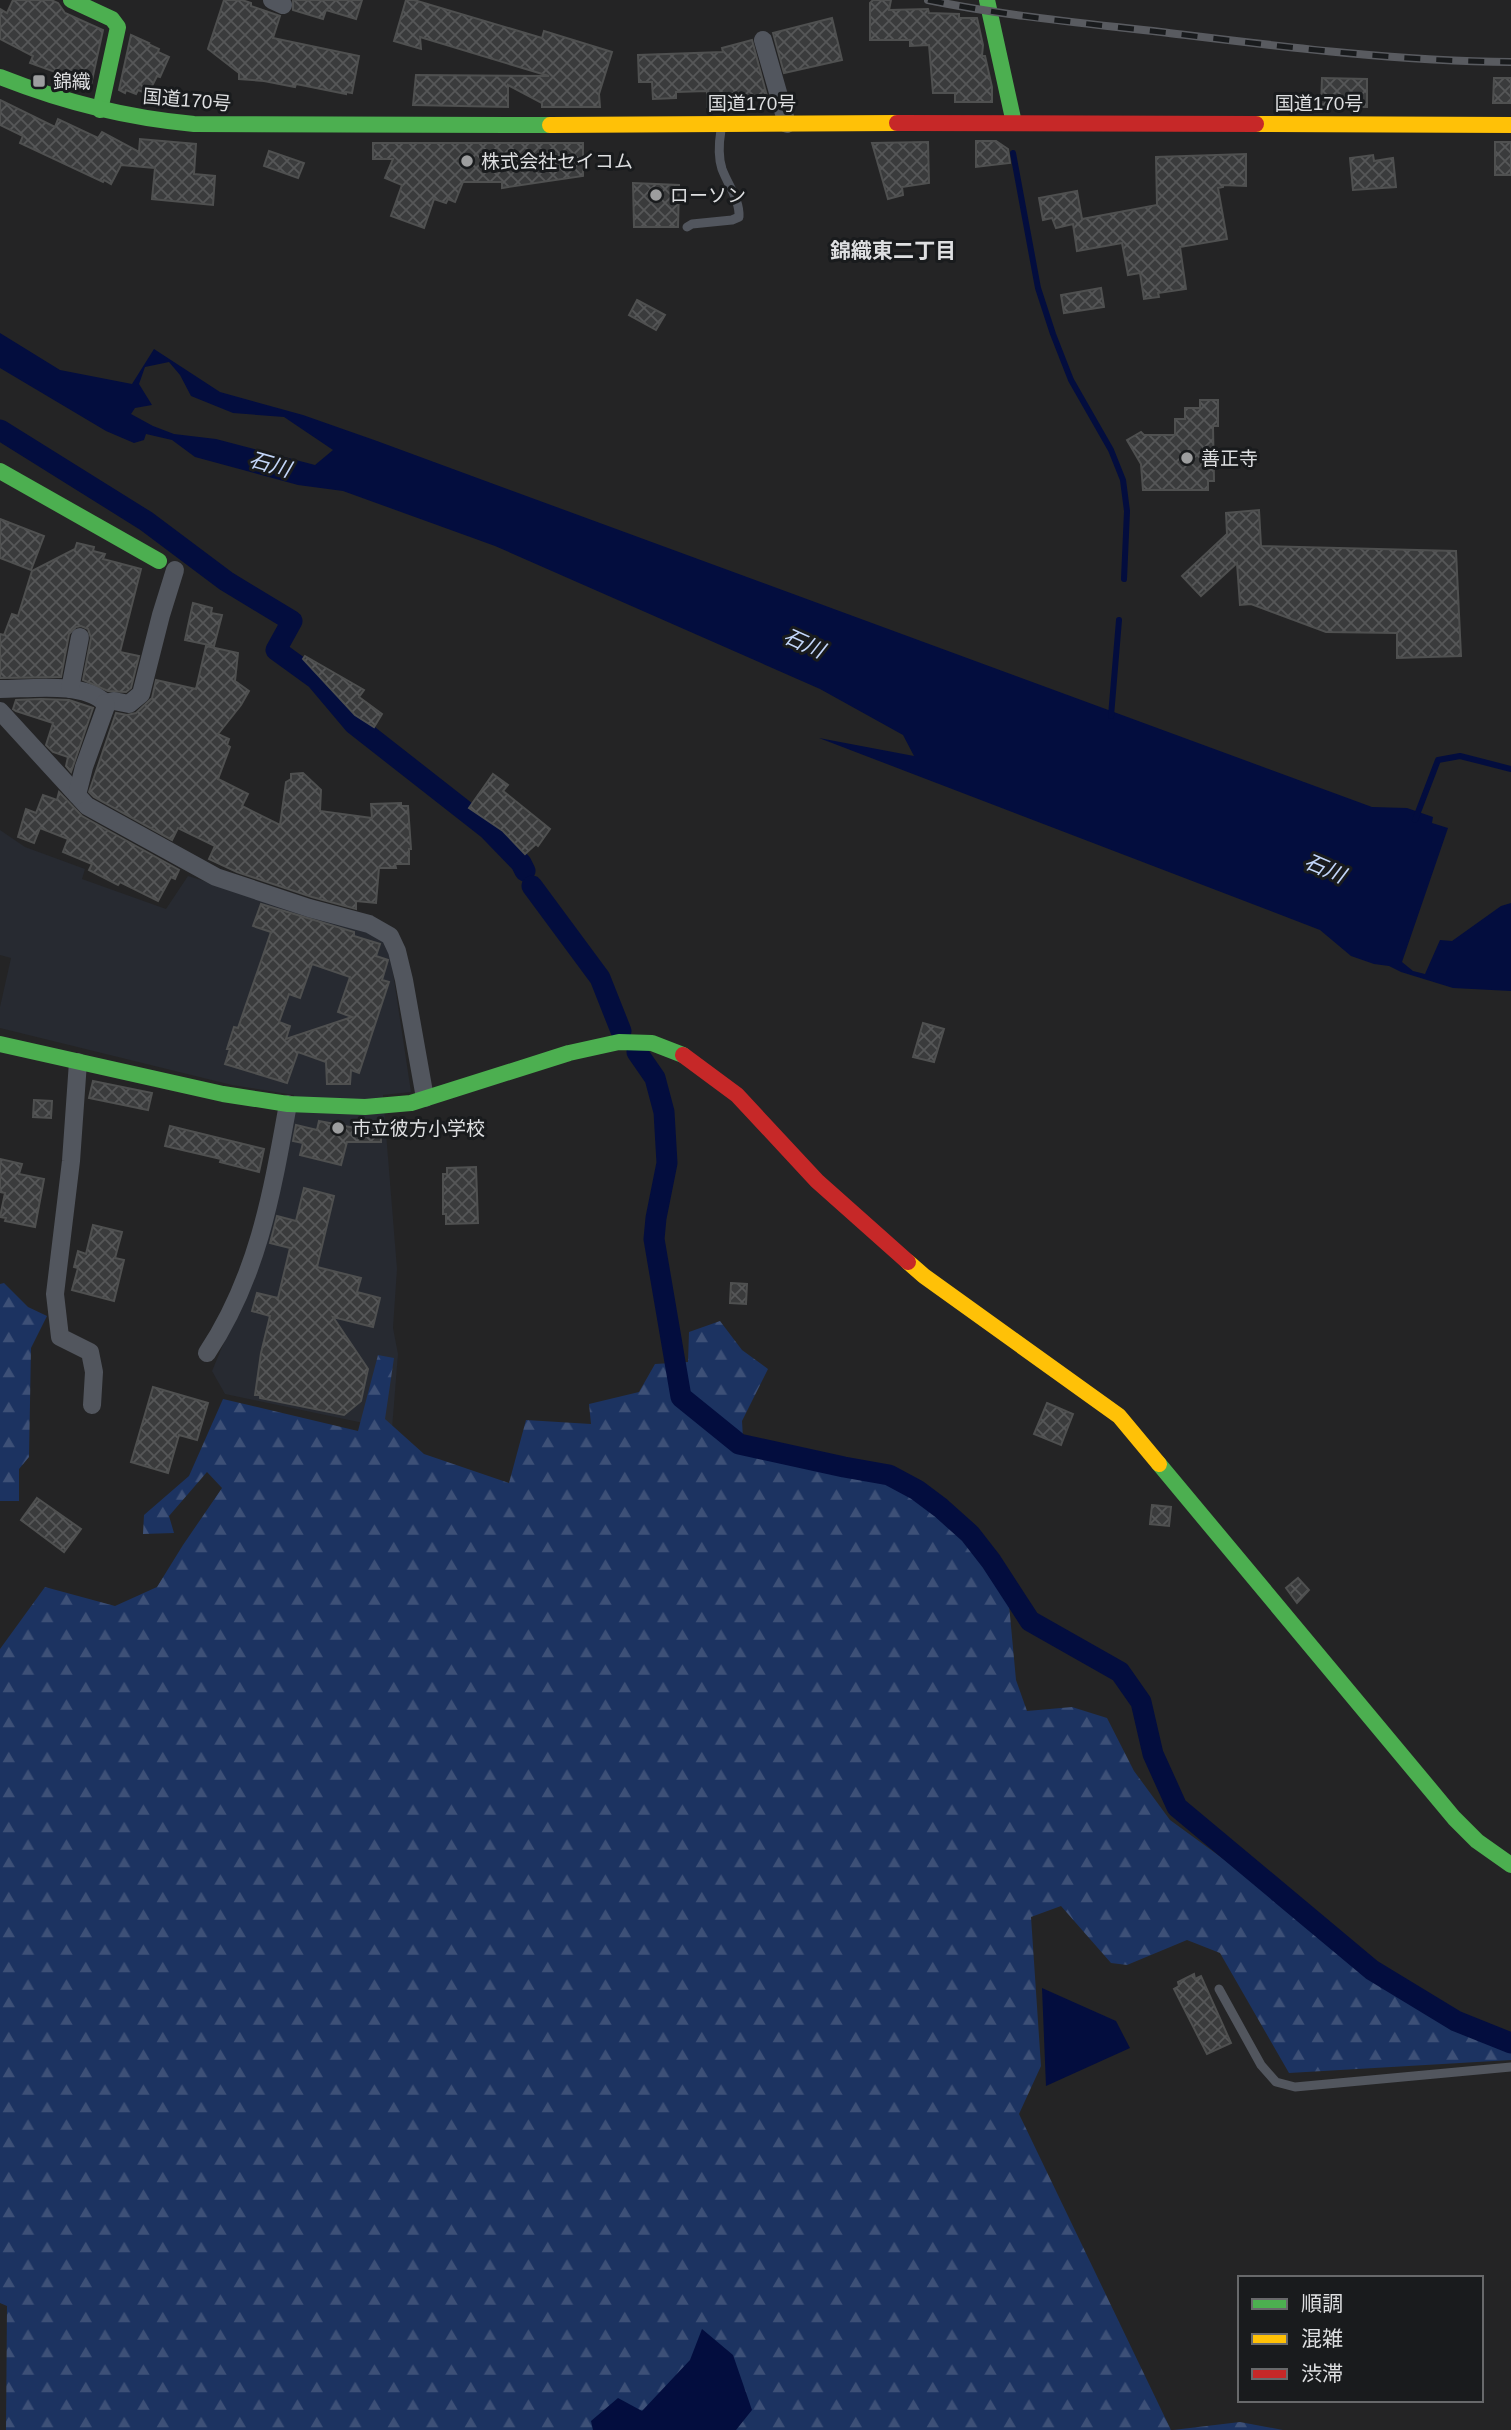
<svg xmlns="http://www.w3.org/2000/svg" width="1511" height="2430" viewBox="0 0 1511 2430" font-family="Helvetica,'Noto Sans JP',sans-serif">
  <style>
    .built { fill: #272a31 }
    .forest { fill: url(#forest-firs) }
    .water { fill: #030d3e; fill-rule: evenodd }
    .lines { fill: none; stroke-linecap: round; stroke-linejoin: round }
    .stream { stroke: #030d3e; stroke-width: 6 }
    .canal { stroke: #030d3e; stroke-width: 21 }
    .building { fill: url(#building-cross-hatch); stroke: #4f5050; stroke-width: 2; fill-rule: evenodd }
    .lane { stroke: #52565e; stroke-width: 9 }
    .street { stroke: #52565e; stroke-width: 18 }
    .fast { stroke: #4caf50; stroke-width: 16 }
    .slow { stroke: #ffc107; stroke-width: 16 }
    .jam { stroke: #c62828; stroke-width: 16 }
    .rail-casing { stroke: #595b60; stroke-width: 8 }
    .rail { stroke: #191b1d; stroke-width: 5; stroke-dasharray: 16; stroke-linecap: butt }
    .poi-dot { fill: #9d9e9f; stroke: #191b1d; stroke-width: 2.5 }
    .labels { text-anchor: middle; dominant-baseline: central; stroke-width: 6; stroke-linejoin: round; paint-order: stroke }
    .poi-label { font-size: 19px; fill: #dedfe1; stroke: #191b1d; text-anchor: start }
    .street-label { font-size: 19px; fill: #dedfe1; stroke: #191b1d }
    .neighbourhood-label { font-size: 21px; font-weight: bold; fill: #dedfe1; stroke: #191b1d }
    .water-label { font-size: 21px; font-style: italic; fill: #c3d6f9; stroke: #191b1d }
  </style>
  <defs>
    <pattern id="forest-firs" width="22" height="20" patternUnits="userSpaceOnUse" patternTransform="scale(1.75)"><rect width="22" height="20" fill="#1c3361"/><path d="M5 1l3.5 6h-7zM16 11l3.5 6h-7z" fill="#3d5077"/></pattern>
    <pattern id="building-cross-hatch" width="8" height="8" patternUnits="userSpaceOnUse" patternTransform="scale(1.75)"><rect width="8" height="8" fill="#3a3b3c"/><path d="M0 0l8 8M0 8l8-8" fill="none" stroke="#565758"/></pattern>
  </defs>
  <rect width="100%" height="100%" fill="#242425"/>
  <polygon class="built" points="0,830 25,847 85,869 82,879 166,909 188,876 358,928 382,939 390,953 411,1092 383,1095 397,1269 393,1328 398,1354 392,1429 225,1394 212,1371 232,1323 294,1095 232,1085 0,1028 0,1007 11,958 0,955"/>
  <g class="forest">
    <polygon points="4,1283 28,1307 47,1316 31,1348 29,1457 19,1469 19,1501 0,1501 0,1284"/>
    <polygon points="720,1321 742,1350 768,1369 742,1421 744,1455 889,1482 941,1515 973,1546 1008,1594 1016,1680 1027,1711 1072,1707 1107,1718 1134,1771 1170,1820 1270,1893 1370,1977 1457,2027 1511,2053 1511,2060 1289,2073 1220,1953 1187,1940 1127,1965 1111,1963 1061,1906 1031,1917 1041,2066 1019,2114 1171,2430 6,2430 7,2306 0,2303 0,1649 45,1587 115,1606 157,1587 183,1545 222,1488 207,1472 169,1516 174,1533 143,1534 144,1515 189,1476 223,1399 358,1431 378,1355 394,1358 385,1419 424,1454 509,1483 526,1420 591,1424 589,1404 639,1392 655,1364 688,1362 689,1332"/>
    <polygon points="1240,2422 1283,2430 1173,2430"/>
  </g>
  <g class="water">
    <path d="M 0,333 L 60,370 L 132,384 L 154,349 L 220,392 L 303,415 L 377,441 L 1372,807 L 1407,808 L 1433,817 L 1432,823 L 1448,828 L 1402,962 L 1413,971 L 1425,974 L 1440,940 L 1452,941 L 1501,906 L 1511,903 L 1511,991 L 1453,988 L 1401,972 L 1389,966 L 1374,964 L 1351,956 L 1320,930 L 819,738 L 914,756 L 903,735 L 820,689 L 495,546 L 343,491 L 298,485 L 195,457 L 172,440 L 146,434 L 144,440 L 134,443 L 106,431 L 0,368 ZM 169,362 L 180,375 L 191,396 L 233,413 L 284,417 L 333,450 L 315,465 L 216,439 L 174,434 L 153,426 L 131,414 L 135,408 L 152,405 L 139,384 L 145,367 Z"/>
    <polygon points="1042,1988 1116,2021 1130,2048 1046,2086"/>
    <polygon points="702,2329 733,2355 752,2410 736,2430 593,2430 591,2421 618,2398 642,2411 690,2360"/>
  </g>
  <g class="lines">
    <g class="stream">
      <polyline points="1013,153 1038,288 1053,334 1071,380 1111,450 1123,480 1127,511 1124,579"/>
      <polyline points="1111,716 1119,620"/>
      <polyline points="1415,820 1438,760 1460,756 1511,769"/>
    </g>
    <g class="canal">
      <polyline points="0,430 146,521 226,581 292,621 276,650 316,679 354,724 488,829 521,863 525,871"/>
      <polyline points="532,886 600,978 621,1031"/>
      <polyline points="637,1052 655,1078 664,1112 667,1163 656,1218 654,1239 681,1397 739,1444 844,1467 889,1475 917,1490 941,1508 970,1534 991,1561 1030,1621 1120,1672 1141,1702 1153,1754 1177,1807 1372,1970 1456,2021 1511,2043"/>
    </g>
  </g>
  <g class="building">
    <polygon points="13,0 51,0 58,3 65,13 103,30 91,85 30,63 33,56 0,39 0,9 7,13"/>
    <polygon points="224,0 242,0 251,3 251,6 280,16 273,38 359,56 352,93 346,92 346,94 296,84 295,87 264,81 239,79 239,73 208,49"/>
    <polygon points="293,0 362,0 356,19 326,10 323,19 293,10"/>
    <polygon points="406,0 414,0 542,38 544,31 612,52 599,94 600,107 542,107 542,103 508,85 508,107 413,105 416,75 549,76 420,37 421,49 394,41"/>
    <polygon points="873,0 891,0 889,10 928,9 929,13 959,14 959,18 977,18 983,45 982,56 985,56 992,87 992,102 955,102 955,93 933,93 929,45 910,46 910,40 870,40 870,3"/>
    <polygon points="832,18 842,60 784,73 773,33"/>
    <polygon points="131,35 149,43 148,44 159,49 158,52 169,57 160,77 157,76 148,94 138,90 136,94 126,90 125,93 119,90"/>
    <polygon points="752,40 767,96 726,107 707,107 707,91 676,92 676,98 653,99 652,82 639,82 638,55 723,52 722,48"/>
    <polygon points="1322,78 1367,79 1367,107 1321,106"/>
    <polygon points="1494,78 1511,78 1511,103 1493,103"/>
    <polygon points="0,100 55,127 58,119 98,138 102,132 139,152 140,139 196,144 194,174 215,176 213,205 152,199 155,168 121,165 111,184 104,180 103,182 20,143 23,136 0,125"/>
    <polygon points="976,141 996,141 1008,149 1010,163 976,167"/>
    <polygon points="928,142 929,183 902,187 903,195 888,199 872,143"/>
    <rect x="1495" y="142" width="16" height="33"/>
    <polygon points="373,143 583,143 583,176 502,188 502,182 463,182 455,202 448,199 446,203 434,199 424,228 391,216 402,185 385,178 393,159 373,159"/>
    <polygon points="269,151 304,163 298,178 264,166"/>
    <polygon points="1246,154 1246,186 1223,185 1223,187 1218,188 1227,239 1180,247 1186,289 1158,293 1159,297 1144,299 1140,273 1128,275 1122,243 1077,251 1073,224 1056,228 1052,218 1043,220 1039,198 1077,191 1082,219 1157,205 1156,157"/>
    <polygon points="1373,155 1374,161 1393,158 1396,187 1353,190 1350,158"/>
    <polygon points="633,183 679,185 678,227 634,227"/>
    <polygon points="1101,288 1104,307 1064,313 1061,295"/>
    <polygon points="637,300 665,315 656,330 629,315"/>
    <polygon points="1200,400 1218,400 1218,426 1213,426 1214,481 1208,481 1208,490 1143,490 1141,464 1127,440 1141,432 1144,435 1175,435 1175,419 1185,419 1185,408 1200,408"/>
    <polygon points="1259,510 1261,546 1456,551 1461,656 1397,658 1397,633 1326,632 1251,604 1240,605 1237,563 1201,596 1182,576 1227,534 1226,513"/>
    <polygon points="0,519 44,536 31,570 0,558"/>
    <polygon points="77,543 94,547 93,551 105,554 103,559 141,569 120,652 139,656 131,688 126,692 108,691 83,680 91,638 88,629 81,626 76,627 69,634 61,677 0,678 0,634 4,635 12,614 18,616 32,571 75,549"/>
    <polygon points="193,603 212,608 211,613 222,615 214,646 185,640"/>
    <polygon points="206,646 238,653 235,681 249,691 241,705 218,734 229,739 227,745 230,747 218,779 248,794 242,806 280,825 286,782 291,779 291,774 303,773 321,790 320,811 372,818 371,804 401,803 401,806 408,806 411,849 409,849 409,864 395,864 396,868 379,868 376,903 356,901 356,909 312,897 237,872 209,859 215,846 178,828 172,840 94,797 89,792 116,713 127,715 136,713 152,698 156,680 196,689"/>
    <polygon points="305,656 364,690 359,697 382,714 374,727 355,715 303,659"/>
    <polygon points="41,699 69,700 93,708 71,772 66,766 68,757 53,752 46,745 53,723 16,711 13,709 16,700"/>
    <polygon points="493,774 508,785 503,791 550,829 538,846 536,844 525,854 503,831 469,808"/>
    <polygon points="59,792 82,816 179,870 175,879 171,877 158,901 120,882 118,885 89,870 92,864 63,852 68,839 40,828 34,843 18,837 26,809 36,813 43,795 57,800"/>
    <path d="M 261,904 L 354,932 L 354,936 L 380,944 L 376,956 L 388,960 L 382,980 L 389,982 L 359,1073 L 351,1070 L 350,1084 L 327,1084 L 326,1062 L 298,1052 L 287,1083 L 225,1064 L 230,1049 L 227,1049 L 234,1027 L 238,1028 L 271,932 L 253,926 ZM 312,964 L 350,977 L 338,1012 L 352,1017 L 286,1039 L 290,1026 L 279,1022 L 289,994 L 300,998 Z"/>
    <polygon points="923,1023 944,1029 934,1062 913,1057"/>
    <polygon points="93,1081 152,1093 148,1110 89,1098"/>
    <polygon points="34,1100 52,1101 51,1118 33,1117"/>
    <polygon points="319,1121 381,1133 381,1142 347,1142 341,1165 300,1155 303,1143 293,1141 296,1125 317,1130"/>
    <polygon points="170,1126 264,1149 259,1172 220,1162 221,1159 165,1146"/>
    <polygon points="0,1159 22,1164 19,1174 44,1179 35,1227 5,1221 6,1218 0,1217 5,1193 0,1192"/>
    <polygon points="476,1167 478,1223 446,1224 446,1214 443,1214 443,1174 447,1174 447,1168"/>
    <polygon points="304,1188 334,1196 317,1267 361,1278 357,1292 380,1298 373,1327 333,1317 368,1369 361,1401 344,1415 260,1398 260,1395 255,1395 261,1353 270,1316 252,1311 257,1293 278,1298 290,1248 270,1243 274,1228 277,1216 296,1221"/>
    <polygon points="93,1225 122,1232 115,1258 124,1260 114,1301 72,1290 78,1268 74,1267 78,1251 86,1254"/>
    <polygon points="731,1283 747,1284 746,1304 730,1303"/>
    <polygon points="153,1387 208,1403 197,1440 179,1435 168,1473 131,1462"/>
    <polygon points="1047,1403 1073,1414 1061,1445 1034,1434"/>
    <polygon points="37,1498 81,1529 64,1552 21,1520"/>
    <polygon points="1152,1505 1171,1507 1169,1526 1150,1524"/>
    <polygon points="1298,1578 1309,1590 1297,1603 1286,1588"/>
    <polygon points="1194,1974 1195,1979 1201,1976 1231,2043 1207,2054 1174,1989 1179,1986 1178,1982"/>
  </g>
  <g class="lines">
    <g class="lane">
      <path d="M 687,227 L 692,224 L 732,220 L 739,217 C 740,200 728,185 722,169 C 718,157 719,142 721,130"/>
      <polyline points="1219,1989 1261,2065 1276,2082 1295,2087 1511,2067"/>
    </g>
    <g class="street">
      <polyline points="272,0 283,5"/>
      <polyline points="763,40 787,124"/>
      <path d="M 0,689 C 30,689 83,681 105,703"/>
      <polyline points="70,689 80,637"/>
      <polyline points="105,703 114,701 129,704 141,694 161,615 175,570"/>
      <polyline points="0,711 87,806 216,877 309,908 369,924 390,936 397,951 404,980 425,1098"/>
      <polyline points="77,795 84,767 106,706 105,703"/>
      <polyline points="78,1062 71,1161 55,1294 60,1337 90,1352 94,1372 92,1405"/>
      <path d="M 207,1353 C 258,1276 272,1193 288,1104"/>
    </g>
    <g class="fast">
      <polyline points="71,0 112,19 118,27 100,110"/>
      <polyline points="987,0 1014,123"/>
      <path d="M 0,77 C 63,102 126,118 194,124 L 550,125"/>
      <polyline points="0,471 159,561"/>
      <polyline points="0,1044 223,1094 288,1104 365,1107 411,1103 569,1053 619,1042 652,1043 683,1055"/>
      <polyline points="1159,1464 1454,1818 1477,1841 1511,1865"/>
    </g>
    <g class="slow">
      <polyline points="1256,124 1511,125"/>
      <polyline points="550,125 897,123"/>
      <polyline points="908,1262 924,1276 1119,1416 1159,1464"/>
    </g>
    <g class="jam">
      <polyline points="897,123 1256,124"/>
      <polyline points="683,1055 737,1095 817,1181 908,1262"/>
    </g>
    <g class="rail-casing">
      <path id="rail" d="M 928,0 C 1005,16 1083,23 1161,32 C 1277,46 1393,61 1511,62"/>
    </g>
    <use href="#rail" class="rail"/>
  </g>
  <g class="poi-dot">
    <rect x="32" y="74" width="14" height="14" rx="3.5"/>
    <circle cx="467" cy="161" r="7"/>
    <circle cx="656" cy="195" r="7"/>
    <circle cx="1187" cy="458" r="7"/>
    <circle cx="338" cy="1128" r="7"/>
  </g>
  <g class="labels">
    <g class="poi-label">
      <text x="53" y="81">錦織</text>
      <text x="481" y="161">株式会社セイコム</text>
      <text x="670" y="195">ローソン</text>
      <text x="1201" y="458">善正寺</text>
      <text x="352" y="1128">市立彼方小学校</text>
    </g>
    <g class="street-label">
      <text transform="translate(187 100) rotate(5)">国道170号</text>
      <text x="752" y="103">国道170号</text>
      <text x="1319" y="103">国道170号</text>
    </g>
    <g class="neighbourhood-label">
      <text x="893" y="250">錦織東二丁目</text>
    </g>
    <g class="water-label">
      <text transform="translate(270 464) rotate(16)">石川</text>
      <text transform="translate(804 643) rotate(24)">石川</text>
      <text transform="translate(1325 868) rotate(23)">石川</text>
    </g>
  </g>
  <rect x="1238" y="2276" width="245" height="126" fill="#191b1d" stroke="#68696b" stroke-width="2"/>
  <rect x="1252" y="2299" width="35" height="10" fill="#4caf50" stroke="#68696b" stroke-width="2"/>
  <text x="1301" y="2311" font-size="21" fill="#dedfe1">順調</text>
  <rect x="1252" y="2334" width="35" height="10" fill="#ffc107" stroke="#68696b" stroke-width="2"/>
  <text x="1301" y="2346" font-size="21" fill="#dedfe1">混雑</text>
  <rect x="1252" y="2369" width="35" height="10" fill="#c62828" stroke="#68696b" stroke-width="2"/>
  <text x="1301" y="2381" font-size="21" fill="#dedfe1">渋滞</text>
</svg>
